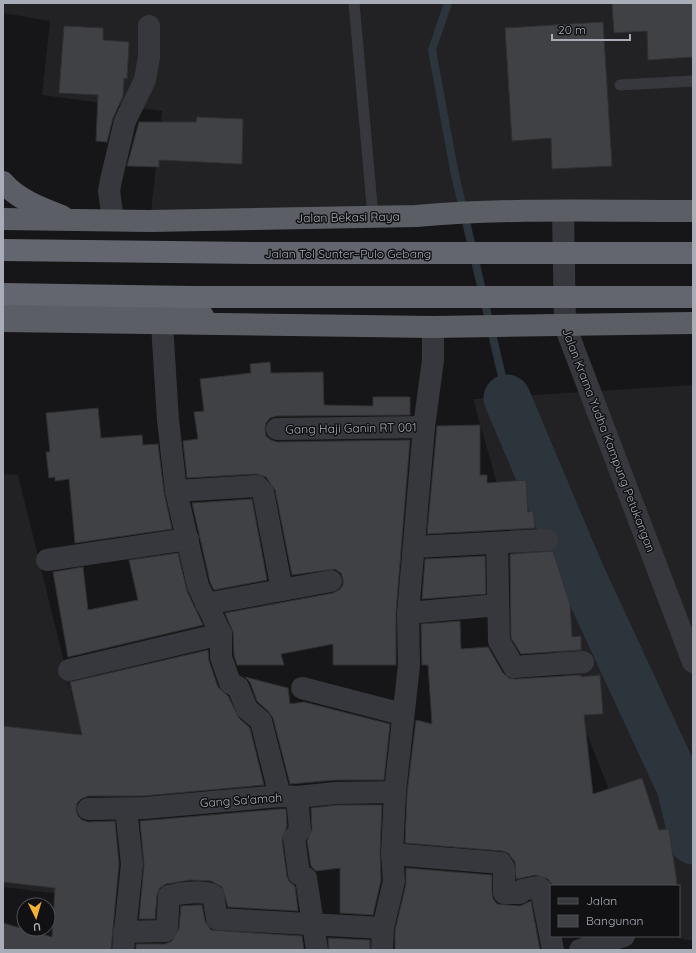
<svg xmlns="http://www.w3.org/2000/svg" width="696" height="953" viewBox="0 0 696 953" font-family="Quicksand,sans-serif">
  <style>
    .built { fill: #222225 }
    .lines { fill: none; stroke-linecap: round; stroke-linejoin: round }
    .stream { stroke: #2c353c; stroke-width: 8 }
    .river { stroke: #2c353c; stroke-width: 47 }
    .building { fill: #404145; stroke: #303034 }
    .service { stroke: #37383d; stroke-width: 11 }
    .minor { stroke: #37383d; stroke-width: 22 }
    .trunk { stroke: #5b5e65; stroke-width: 22 }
    .motorway-bridge { stroke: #63666e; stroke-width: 22 }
    .labels { text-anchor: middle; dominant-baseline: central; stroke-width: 3; stroke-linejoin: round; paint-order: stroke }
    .street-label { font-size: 12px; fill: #a8adb8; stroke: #111113 }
  </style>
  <rect width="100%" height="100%" fill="#161618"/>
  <g class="built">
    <polygon points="3,3 693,3 693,211 150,221 162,111 42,95 50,21 3,13"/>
    <polygon points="693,385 693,941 668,936 679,936 679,886 645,886 644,879 519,561 473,399"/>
    <polygon points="3,474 18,475 84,743 68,895 3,887"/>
  </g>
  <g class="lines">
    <polyline class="stream" points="448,3 432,50 454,170 507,398"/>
    <polyline class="river" points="507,398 580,571 680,787 693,841"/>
  </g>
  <g class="building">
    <polygon points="612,3 693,3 693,57 648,60 647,31 614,33"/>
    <polygon points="603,22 612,166 552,169 551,138 512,141 505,28"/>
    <polygon points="64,26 103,28 103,40 129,42 127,79 124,78 123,96 113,118 107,142 96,141 98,95 59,93"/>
    <polygon points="197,117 243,119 242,164 159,160 159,167 127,166 139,122 196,122"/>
    <polygon points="270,362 271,373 323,372 324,405 373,406 373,397 410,397 410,415 277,416 270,418 266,423 265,429 266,436 271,440 277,442 410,440 396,612 396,665 333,665 333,644 281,654 284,665 237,665 234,655 233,632 225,613 333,593 339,590 343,585 343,579 341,573 335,569 292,575 275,490 266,477 256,474 187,478 183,441 198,439 194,412 204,411 200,379 251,373 250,364"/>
    <polygon points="98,408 101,438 142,435 143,445 158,444 164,492 172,529 75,543 69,479 55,481 55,477 49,478 46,452 50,452 46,413"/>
    <polygon points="480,425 480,475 487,475 487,483 526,480 528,512 533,511 535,528 427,534 437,426"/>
    <polygon points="252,499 267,580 214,590 210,582 192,503"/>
    <polygon points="553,551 570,604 572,637 581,636 581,650 521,654 511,638 510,554"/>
    <polygon points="178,553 187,591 203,625 68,657 53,572 83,567 88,610 138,600 129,560"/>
    <polygon points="485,556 486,594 422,599 425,559"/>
    <polygon points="460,621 461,649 488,647 503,673 509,678 515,679 581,675 581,677 600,675 603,714 584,715 593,794 642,778 659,830 669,829 677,883 676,886 553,886 548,879 536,875 516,879 515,862 508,853 502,851 405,843 407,793 416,720 432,724 428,665 422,665 421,624"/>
    <polygon points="208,650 209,661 218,687 228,696 239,718 250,728 264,785 143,796 88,796 81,799 77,803 76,810 78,816 82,820 88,822 115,821 119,864 111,950 3,950 3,923 52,937 55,888 3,882 3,726 82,735 70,682"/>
    <polygon points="245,677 288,688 290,704 304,702 390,724 384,780 336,780 290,784 273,718 269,712 257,701 250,682"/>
    <polygon points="337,805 382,805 380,853 381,880 373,915 340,913 340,868 316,871 311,866 307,841 312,829 311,808"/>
    <polygon points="280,809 286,809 287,826 282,840 287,876 289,881 295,886 298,911 228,907 222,887 211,881 191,880 166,884 160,888 157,895 155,919 139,919 144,865 140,821"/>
    <polygon points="406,868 492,875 492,893 493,899 497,904 520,906 531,901 540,950 395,950 395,930 406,884"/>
    <polygon points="197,905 202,905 205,921 211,930 302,936 304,950 136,950 136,944 165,944 172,941 179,928 181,906"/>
    <polygon points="328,938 370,940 370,950 329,950"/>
  </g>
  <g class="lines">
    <g class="service">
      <polyline points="354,3 373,216"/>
      <polyline points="620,85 693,81"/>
    </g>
    <g class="minor">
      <polyline points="563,211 565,326 693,662"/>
      <polyline points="113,220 109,191 111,180 125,121 145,80 149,57 149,26"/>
      <polyline points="162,324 168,420 176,491 198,586 221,634 221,657 230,683 238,687 247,709 261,721 280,796"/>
      <polyline points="277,429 424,427"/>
      <polyline points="176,491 257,486 263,492 282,590"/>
      <polyline points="497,543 499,641 514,667 583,662"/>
      <polyline points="415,547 547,540"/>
      <polyline points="47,560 188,539"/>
      <polyline points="206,604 331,581"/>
      <polyline points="408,613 498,605"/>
      <polyline points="69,670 221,634"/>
      <polyline points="302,688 402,714"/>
      <polyline points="297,797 300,830 294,838 299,874 306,878 317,950"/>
      <polyline points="88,809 144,808 280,796 297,797 336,793 395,792"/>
      <polyline points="392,854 501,863 504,868 504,893 520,893 522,890 538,887 541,889 553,950"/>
      <path d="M 124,932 L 165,931 L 167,927 L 169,896 C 181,893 202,890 213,895 L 217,919 L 383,928"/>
      <polyline points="123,950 132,864 126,809"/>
      <polyline points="382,950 383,928 394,881 392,854 395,792 409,665 408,613 424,427 433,360 433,327"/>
      <polyline points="580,950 624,936"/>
    </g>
    <g class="trunk">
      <path d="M 3,182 C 17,199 41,208 62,216"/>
      <path d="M 3,219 L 150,221 L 416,216 C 508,208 601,211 693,211"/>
      <polyline points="3,305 174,309 203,316"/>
      <polyline points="3,321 433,327 693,323"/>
    </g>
    <g class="motorway-bridge">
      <polyline points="3,250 253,253 693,253"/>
      <polyline points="3,294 192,297 693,297"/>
    </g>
  </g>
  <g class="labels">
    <g class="street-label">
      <text transform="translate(348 217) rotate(-1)">Jalan Bekasi Raya</text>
      <text x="348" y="253">Jalan Tol Sunter–Pulo Gebang</text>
      <text transform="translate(351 428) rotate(-1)">Gang Haji Ganin RT 001</text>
      <text transform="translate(609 440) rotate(69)">Jalan Krama Yudha Kampung Petukangan</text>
      <text transform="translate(241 800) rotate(-4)">Gang Sa'amah</text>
    </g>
  </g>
  <rect width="696" height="953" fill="none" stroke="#a8adb8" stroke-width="8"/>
  <rect x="550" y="885" width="130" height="52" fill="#111113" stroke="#4d4f55"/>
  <rect x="558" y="898" width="20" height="6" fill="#37383d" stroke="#4d4f55"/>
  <text x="586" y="905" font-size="12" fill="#a8adb8">Jalan</text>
  <rect x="558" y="915" width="20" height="12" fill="#404145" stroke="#4d4f55"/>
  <text x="586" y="925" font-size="12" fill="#a8adb8">Bangunan</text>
  <g transform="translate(36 917) rotate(175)"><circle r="19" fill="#111113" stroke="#4d4f55"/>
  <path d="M0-3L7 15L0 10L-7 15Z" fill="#f2b134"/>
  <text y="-6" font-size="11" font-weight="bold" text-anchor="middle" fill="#a8adb8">U</text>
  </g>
  <path d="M552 34v6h78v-6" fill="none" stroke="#a8adb8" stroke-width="2"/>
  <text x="558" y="34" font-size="12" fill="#a8adb8" stroke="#111113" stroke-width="3" paint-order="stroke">20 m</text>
</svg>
